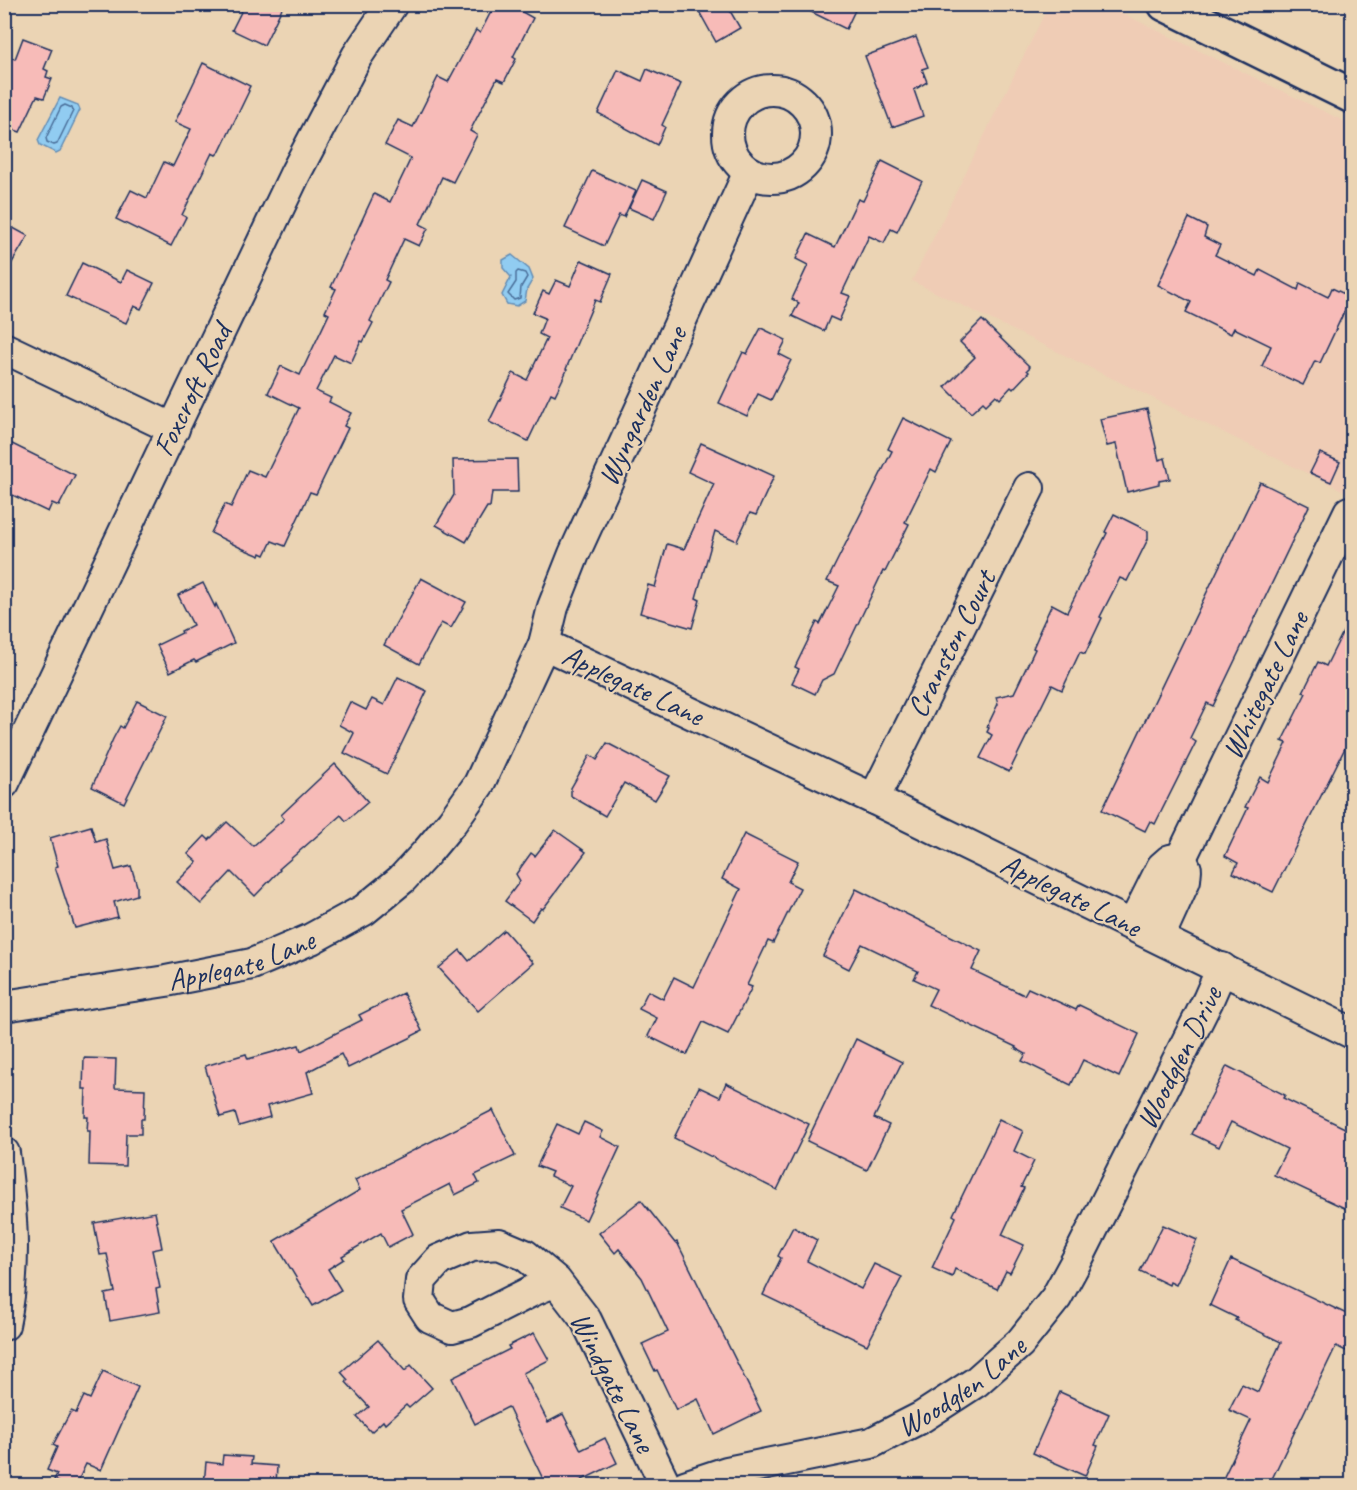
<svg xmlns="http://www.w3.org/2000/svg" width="1357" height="1490" viewBox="0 0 1357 1490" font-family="Caveat,sans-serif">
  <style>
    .built { fill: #efccb5 }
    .water { fill: #91ccf1; stroke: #628db6; stroke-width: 1.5 }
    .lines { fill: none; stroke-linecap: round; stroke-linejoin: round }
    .shore { stroke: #4a6e99; stroke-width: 1.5 }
    .building { fill: #f7bbb8; stroke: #1b2f5e; stroke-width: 1.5 }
    .street-casing { stroke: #1b2f5e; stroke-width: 34 }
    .secondary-casing { stroke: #1b2f5e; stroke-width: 38 }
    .street { stroke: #ebd4b4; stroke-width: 30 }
    .secondary { stroke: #ebd4b4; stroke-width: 33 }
    .labels { text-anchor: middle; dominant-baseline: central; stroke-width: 4.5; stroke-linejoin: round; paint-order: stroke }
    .street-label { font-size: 30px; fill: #1b2f5e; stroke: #ebd4b4 }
  </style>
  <rect width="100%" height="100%" fill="#ebd4b4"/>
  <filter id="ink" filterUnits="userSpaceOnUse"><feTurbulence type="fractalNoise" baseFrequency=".0167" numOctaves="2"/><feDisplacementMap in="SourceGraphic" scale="12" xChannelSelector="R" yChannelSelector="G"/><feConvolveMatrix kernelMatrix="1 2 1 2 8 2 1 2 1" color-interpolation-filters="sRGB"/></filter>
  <g filter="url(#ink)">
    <polygon class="built" points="1049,5 1105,5 1352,125 1352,495 912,281"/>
    <g class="water">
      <polygon points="60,98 78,105 80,110 60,151 56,153 40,145 38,140"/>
      <polygon points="512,255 529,269 533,279 527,289 525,301 517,306 507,304 502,295 511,277 503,268 503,260"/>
    </g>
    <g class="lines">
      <g class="shore">
        <polygon points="65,105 72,108 73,111 57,144 54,145 47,142 46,138 61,107"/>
        <polygon points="518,271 525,273 527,277 521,287 520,298 514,300 508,294 516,282 516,273"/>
      </g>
    </g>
    <g class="building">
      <polygon points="245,4 284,4 264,45 232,30"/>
      <polygon points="495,4 508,4 533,18 513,57 516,59 504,82 497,79 470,131 477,135 453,182 442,177 420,224 428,228 419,246 404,239 385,280 389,282 370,321 373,323 363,342 361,341 351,363 334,355 316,391 331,398 329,402 351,413 344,426 348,428 316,494 310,492 285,546 272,541 265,555 261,553 260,556 241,548 211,533 225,504 231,507 248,470 265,477 299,408 268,393 281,366 300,375 329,314 325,312 336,289 331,287 374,194 390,202 411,158 385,145 398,120 413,127 438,77 448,82 476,30 480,33"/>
      <polygon points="695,4 726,4 740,28 716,42"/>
      <polygon points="795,4 858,4 846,29"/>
      <polygon points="916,37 928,67 922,69 927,82 914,90 923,116 892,127 865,56"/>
      <polygon points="23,38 52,49 44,69 48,71 46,77 52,79 44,98 37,96 20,132 4,126 4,55 15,59"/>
      <polygon points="203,63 250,86 248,90 249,91 220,151 216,155 212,153 182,215 186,217 171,246 116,219 131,190 147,198 164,162 173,166 191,129 175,122"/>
      <polygon points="647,69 681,84 662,125 665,127 657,145 598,113 618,70 642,81"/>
      <polygon points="882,161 922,181 897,232 891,229 884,243 869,236 842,293 850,296 839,321 830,317 824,331 792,316 799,303 792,299 808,265 796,259 808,234 835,247 858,199 863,201"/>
      <polygon points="592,171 636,191 624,217 619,215 604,246 565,228"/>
      <polygon points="642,180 667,191 654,219 629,208"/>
      <polygon points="1189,218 1207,227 1204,237 1220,245 1215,255 1257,276 1260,270 1298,290 1300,283 1328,297 1332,288 1351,297 1320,363 1315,361 1303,385 1262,366 1271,346 1234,328 1231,334 1186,312 1191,302 1158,285"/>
      <polygon points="4,223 28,236 4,276"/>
      <polygon points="581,260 612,274 600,302 595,300 566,369 567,370 555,395 551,393 528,441 489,422 513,373 527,380 547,338 539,334 545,318 533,313 543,291 549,294 556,280 570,286"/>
      <polygon points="82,263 121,282 127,270 154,283 141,309 134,306 126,323 66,296"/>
      <polygon points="982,320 1030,367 1027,370 1029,372 1013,389 1011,387 1000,399 996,395 986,405 983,402 971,413 945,387 975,357 960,342"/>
      <polygon points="761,328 786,340 779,354 791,360 771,400 758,394 747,416 719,403 743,352 747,354"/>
      <polygon points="1147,409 1159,460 1165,458 1170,479 1159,481 1159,484 1127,492 1116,444 1107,446 1100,419"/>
      <polygon points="903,418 951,442 936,472 931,469 905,522 909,524 885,572 883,571 834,674 822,680 815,694 792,683 799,669 795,667 817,622 820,624 839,586 827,581 892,451 888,449"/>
      <polygon points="4,440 75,475 59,506 52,503 48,512 4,491"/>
      <polygon points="701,443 774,476 756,515 750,513 737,541 715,531 696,598 700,600 692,628 640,613 648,585 655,587 667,544 684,549 714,484 688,472"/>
      <polygon points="1320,453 1340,462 1331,482 1310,473"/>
      <polygon points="517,459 518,492 492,492 490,507 487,507 466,542 436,525 454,495 453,460"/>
      <polygon points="1260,482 1309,506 1213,706 1207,703 1190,738 1196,742 1155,824 1150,821 1145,831 1102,810"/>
      <polygon points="1114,514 1148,531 1148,539 1127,581 1120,578 1100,617 1102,618 1085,654 1080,652 1062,690 1052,685 1009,772 980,758 992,735 987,732 989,728 987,727 998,704 996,697 1014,693 1035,649 1033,648 1040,632 1039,632 1052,604 1067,612 1107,533 1105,532"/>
      <polygon points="421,578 466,602 451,628 441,623 419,664 384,645"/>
      <polygon points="203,583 215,607 216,604 234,643 196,662 194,660 170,672 157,645 182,633 181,631 193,625 178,595"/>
      <polygon points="1353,612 1353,732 1273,892 1233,873 1238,863 1225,856 1248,808 1245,807 1260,777 1268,782 1287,743 1282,741 1306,693 1303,692 1318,662 1326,666"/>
      <polygon points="398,677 427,691 387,774 344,753 354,733 339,725 350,702 366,710 372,699 384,705"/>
      <polygon points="137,701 167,716 124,803 92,787 113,739 120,726 123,728"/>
      <polygon points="607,743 670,776 655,800 624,783 605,816 571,796 571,788 590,755 597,760"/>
      <polygon points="335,764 368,802 346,821 341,815 279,869 280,870 255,896 231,872 201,904 177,882 197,862 188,854 205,836 209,840 227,822 253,846 284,819 281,815"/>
      <polygon points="91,826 96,842 106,839 115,870 131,866 137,886 137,895 114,902 118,917 75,928 55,867 58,866 50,838"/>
      <polygon points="555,830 586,852 543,909 541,908 532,921 505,901 520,881 516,874 531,853 535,856"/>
      <polygon points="744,834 798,861 788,882 800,888 773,943 768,941 747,985 752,987 728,1034 703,1022 687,1055 648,1036 657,1018 639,1009 648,991 663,999 674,977 694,987 741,889 722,879"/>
      <polygon points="856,889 981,951 972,970 1024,995 1028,988 1076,1010 1079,1005 1139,1034 1119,1077 1083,1060 1071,1085 1022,1061 1026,1054 1015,1048 1016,1047 928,1005 936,989 914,979 918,971 862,944 849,969 823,956"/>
      <polygon points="504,930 533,963 478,1011 439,968 460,950 469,961"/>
      <polygon points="403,993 422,1031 412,1036 412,1037 348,1068 341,1054 307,1072 313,1093 267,1106 270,1117 239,1126 235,1113 220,1117 205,1066 246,1054 248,1059 299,1045 301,1051 362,1020 359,1015"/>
      <polygon points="856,1039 902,1062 874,1118 889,1125 867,1170 807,1141"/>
      <polygon points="84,1058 116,1059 115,1088 145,1089 144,1119 141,1119 141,1134 126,1134 125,1166 89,1165 90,1131 87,1131 88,1117 85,1117 86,1089 83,1089"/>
      <polygon points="1227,1066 1285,1095 1283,1098 1353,1132 1353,1212 1274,1175 1287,1149 1231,1122 1219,1147 1192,1134"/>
      <polygon points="726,1083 809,1124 777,1190 674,1138 699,1087 720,1097"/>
      <polygon points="493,1110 515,1156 475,1175 479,1183 455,1195 450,1184 401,1209 413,1234 388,1247 381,1233 342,1256 344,1259 328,1269 341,1290 313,1306 274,1241 360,1190 355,1180"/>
      <polygon points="999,1119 1023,1131 1014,1151 1034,1161 1021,1187 1024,1188 1002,1235 1024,1245 1010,1273 1006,1271 997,1289 955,1269 952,1277 932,1268 956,1217 953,1215"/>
      <polygon points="584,1122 603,1131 600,1137 620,1147 586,1220 560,1208 571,1186 550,1176 552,1172 537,1166 557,1124 578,1134"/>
      <polygon points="641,1200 675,1243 677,1242 761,1411 714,1434 698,1399 676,1410 657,1370 655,1371 642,1344 668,1332 642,1278 619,1249 615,1253 599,1233"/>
      <polygon points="155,1212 162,1248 152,1250 160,1288 156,1289 160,1312 110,1321 105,1294 115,1292 107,1254 100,1255 94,1223"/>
      <polygon points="1163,1225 1197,1240 1176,1285 1170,1282 1169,1285 1140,1271"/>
      <polygon points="793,1227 817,1240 807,1261 861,1289 874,1264 902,1277 867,1345 763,1295 781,1258 778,1256"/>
      <polygon points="1231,1259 1353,1317 1353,1338 1346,1351 1336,1346 1269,1485 1220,1485 1251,1420 1229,1410 1242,1384 1258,1392 1281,1342 1235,1320 1237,1318 1210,1305"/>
      <polygon points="534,1333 549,1360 523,1373 548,1422 563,1414 581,1450 605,1438 617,1463 572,1485 546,1485 508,1407 475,1424 452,1378 510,1349 508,1346"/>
      <polygon points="378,1340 405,1371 411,1365 432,1388 409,1408 406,1405 385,1424 383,1421 371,1432 357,1417 369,1407 346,1382 348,1380 341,1372"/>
      <polygon points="103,1371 138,1387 101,1470 86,1464 76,1485 65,1485 54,1480 57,1474 47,1470 57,1447 53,1445 71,1411 76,1413 84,1396 90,1399"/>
      <polygon points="1060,1392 1109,1414 1095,1445 1098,1446 1085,1476 1033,1453"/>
      <polygon points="223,1455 252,1457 251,1464 277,1466 276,1485 204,1485 206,1462 222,1464"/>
    </g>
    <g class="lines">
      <g class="street-casing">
        <g id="street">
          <circle cx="772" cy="134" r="44"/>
          <polyline points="4,348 174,429"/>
          <polyline points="544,644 874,799 1352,1033"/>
          <polyline points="4,783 295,174 357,56 392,4"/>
          <polyline points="874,799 1029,488"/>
          <polyline points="1181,858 1349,512"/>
          <polyline points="1133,925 1162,867 1170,860 1181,858"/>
          <polyline points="1159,937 1185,880 1186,869 1181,858"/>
          <path id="s1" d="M 4,1006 L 166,981 L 252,964 L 311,939 L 364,910 L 402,879 L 427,852 L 452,822 L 479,784 L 544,644 L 553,607 L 574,554 L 749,172"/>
          <path d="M 4,1153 C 12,1214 17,1265 4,1325"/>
          <polyline points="556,1281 534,1290 471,1322 452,1327 430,1317 419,1300 421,1280 439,1260 472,1246 499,1244 525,1255 556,1281 586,1320 666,1486"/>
          <path id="s2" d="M 685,1486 L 727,1472 L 871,1443 L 922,1417 L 976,1382 L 1020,1343 L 1056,1298 L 1079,1256 L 1208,1000 L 1222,968"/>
        </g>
      </g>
      <g class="secondary-casing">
        <polyline id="secondary" points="1165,4 1352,96"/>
      </g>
      <use href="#street" class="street"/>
      <use href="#secondary" class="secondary"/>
    </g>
  </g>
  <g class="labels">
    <g class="street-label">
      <text transform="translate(192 390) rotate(-64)">Foxcroft Road</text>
      <text transform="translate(642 406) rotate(-65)">Wyngarden Lane</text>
      <text transform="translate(951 644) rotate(-63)">Cranston Court</text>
      <text transform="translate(633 685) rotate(25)">Applegate Lane</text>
      <text transform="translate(1265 685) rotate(-64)">Whitegate Lane</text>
      <text transform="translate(1071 895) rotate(26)">Applegate Lane</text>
      <text stroke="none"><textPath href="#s1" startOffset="242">Applegate Lane</textPath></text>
      <text stroke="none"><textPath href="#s2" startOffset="699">Woodglen Drive</textPath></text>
      <text transform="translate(613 1382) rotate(63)">Windgate Lane</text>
      <text stroke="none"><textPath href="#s2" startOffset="298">Woodglen Lane</textPath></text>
    </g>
  </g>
  <rect width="1357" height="1490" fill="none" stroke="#ebd4b4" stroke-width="24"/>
  <rect x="12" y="12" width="1333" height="1466" fill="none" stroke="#1b2f5e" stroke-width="2" filter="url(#ink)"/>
</svg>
